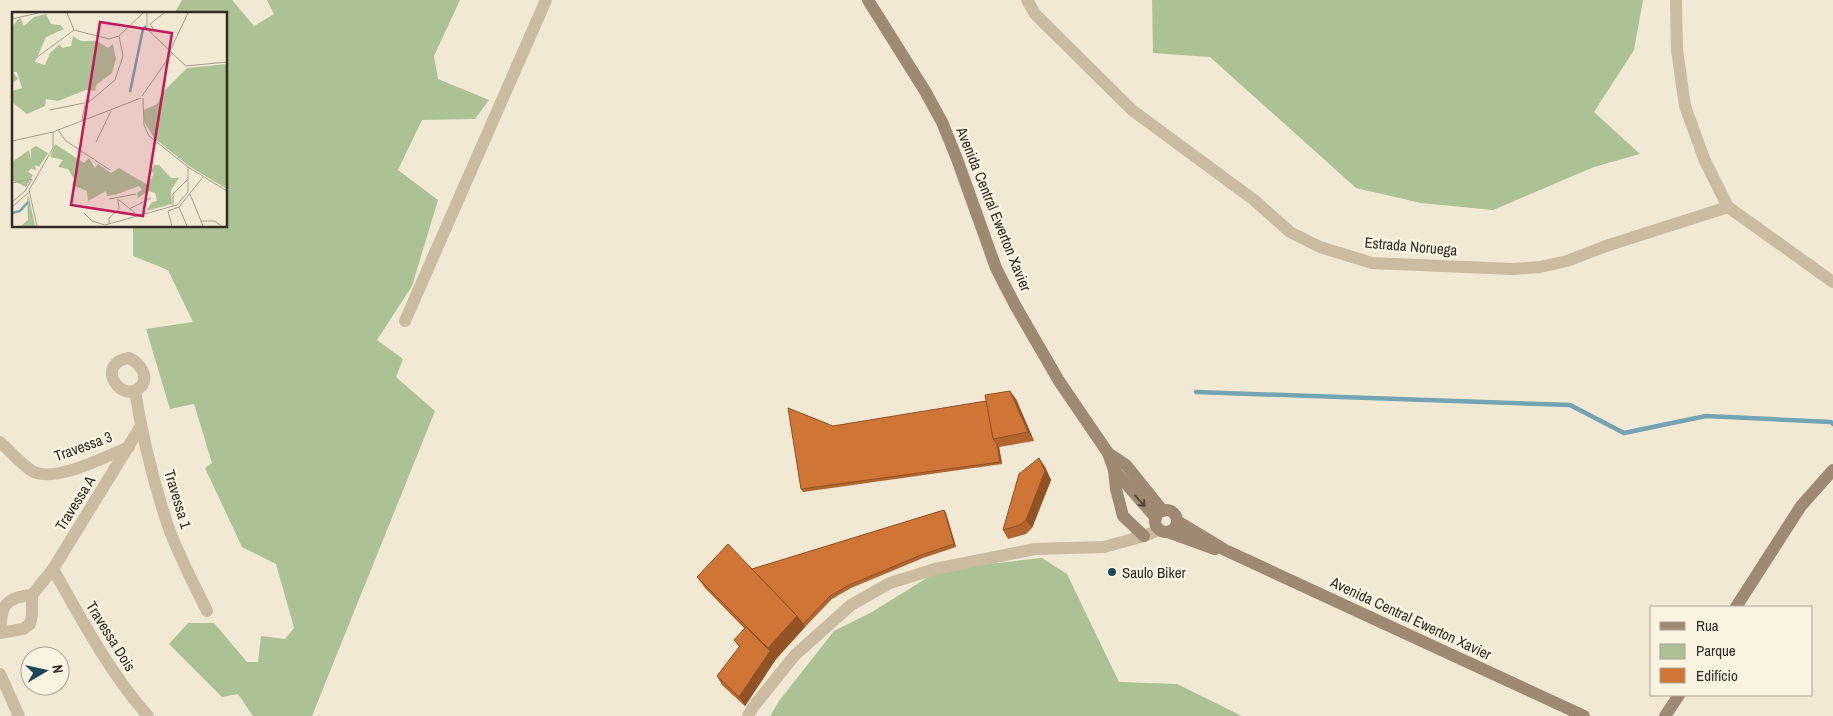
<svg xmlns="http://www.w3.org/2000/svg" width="1833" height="716" viewBox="0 0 1833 716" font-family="'Archivo Narrow',sans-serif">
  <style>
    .green { fill: #abc294 }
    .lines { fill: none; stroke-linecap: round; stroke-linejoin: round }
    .stream { stroke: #72a4b1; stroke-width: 4.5 }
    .minor { stroke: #cbbba0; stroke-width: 12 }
    .secondary { stroke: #9e8972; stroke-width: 12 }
    .wall { fill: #b2652e }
    .shaded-wall { fill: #915226 }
    .building { fill: #cf7536; stroke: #915226 }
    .oneway { stroke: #54483b }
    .poi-dot { fill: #174958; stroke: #faf3e1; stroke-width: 2 }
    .labels { text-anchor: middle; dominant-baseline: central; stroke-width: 5; stroke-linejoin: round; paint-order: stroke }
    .street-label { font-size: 15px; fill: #342c24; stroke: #faf3e1 }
    .poi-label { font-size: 15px; fill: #342c24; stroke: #faf3e1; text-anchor: start }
    .inset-river { fill: none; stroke: #72a4b1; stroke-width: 2.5 }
    .inset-road { fill: none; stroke: #a69d8e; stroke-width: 1 }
    .view { fill: #c2185b; fill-opacity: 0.15; stroke: #c2185b; stroke-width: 2.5 }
    .inset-edge { fill: none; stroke: #342c24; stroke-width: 2.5 }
  </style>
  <rect width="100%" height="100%" fill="#f2e9d5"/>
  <g class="green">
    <polygon points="182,0 232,0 254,26 274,14 267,0 460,0 434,56 438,79 489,100 475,119 422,120 398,170 438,200 412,286 377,340 403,359 396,377 435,411 312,716 253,716 238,694 222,697 169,644 188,623 214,623 247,662 258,662 261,636 285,639 294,628 276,564 242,547 205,468 212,463 194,404 170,409 146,329 193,322 168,270 133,256 133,226 226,226 226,14 174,14"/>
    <polygon points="1152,0 1643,0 1634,50 1594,112 1640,154 1594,167 1493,210 1421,203 1356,188 1210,57 1153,53"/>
    <polygon points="1042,558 1067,574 1119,682 1177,684 1242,716 770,716 779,701 834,631 872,612 930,576 978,565"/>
  </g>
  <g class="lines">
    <polyline class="stream" points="1196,392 1570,405 1624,433 1706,416 1831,422 1833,424"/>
    <g class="minor">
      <polyline points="1027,0 1035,14 1132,110 1254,200 1290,232 1320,247 1372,263 1512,269 1540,267 1567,261 1606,246 1728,207"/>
      <polyline points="1676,0 1677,50 1685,106 1705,161 1728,207 1833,282"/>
      <polyline points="405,321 546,0"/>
      <path d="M 129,358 C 140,363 152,379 138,389 C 119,402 95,363 129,358 Z"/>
      <path d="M 135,391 C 142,435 153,480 167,523 C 177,553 193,582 207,611"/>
      <path d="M 0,442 C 9,450 22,465 32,471 C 55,484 106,456 129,447"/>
      <path d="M 53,569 C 82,620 109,672 148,716"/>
      <path d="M 1,632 C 0,607 5,597 32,595"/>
      <polyline points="0,633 23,629 30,624 32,615 32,595 53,569 141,426"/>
      <polyline points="0,674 19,716"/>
      <polyline points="748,716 753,707 795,655 851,605 890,583 935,569 1035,549 1104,547 1144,536 1159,530"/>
    </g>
    <g class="secondary">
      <polyline points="868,0 925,91 942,122 957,159 996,268 1015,305 1059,381 1108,453 1114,470 1156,518"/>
      <polyline points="1108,453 1126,465 1163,511"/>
      <polyline points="1114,470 1116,489 1123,516 1144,536"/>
      <circle cx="1166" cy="521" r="11"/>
      <polyline points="1177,521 1225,550 1584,716"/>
      <polyline points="1168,532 1215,549"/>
      <polyline points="1736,607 1801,506 1833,470"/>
      <polyline points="1665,716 1679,695"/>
    </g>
  </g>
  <g class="wall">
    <polygon points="1016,399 1034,441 999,447 1002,464 803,492 801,489 833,426"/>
    <polygon points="1039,458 1045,467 1051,480 1032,528 1026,534 1008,539 1003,530"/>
    <polygon points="944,510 946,513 956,547 923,558 851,588 832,599 805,627 776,659 745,706 722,685 717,676 739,647 734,640 745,629 705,588 697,577 752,569"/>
  </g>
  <g class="shaded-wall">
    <polygon points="1010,391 1016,399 1034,441 1028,432"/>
    <polygon points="997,444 999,447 1002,464 1000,462"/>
    <polygon points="1039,458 1045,467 1051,480 1032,528 1026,520"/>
    <polygon points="944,510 946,513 956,547 954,544"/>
    <polygon points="797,616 805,627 776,659 745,706 739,697 770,651 768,648"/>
  </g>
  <g class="building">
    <polygon points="1010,391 1028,432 993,439 985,395"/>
    <polygon points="986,401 993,439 997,444 1000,462 801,489 788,408 833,426"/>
    <polygon points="1039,458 1045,471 1026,520 1020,525 1003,530 1019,474"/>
    <polygon points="944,510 954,544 921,555 849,585 830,596 803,624 797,616 752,569"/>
    <polygon points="728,544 797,616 768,648 697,577"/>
    <polygon points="746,627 770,651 739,697 717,676 740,646 734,640"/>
  </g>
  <defs><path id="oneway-shaft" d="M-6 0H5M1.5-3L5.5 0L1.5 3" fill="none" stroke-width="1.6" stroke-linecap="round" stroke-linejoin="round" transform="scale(1.25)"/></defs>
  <use class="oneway" href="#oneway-shaft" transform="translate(1140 501) rotate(48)"/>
  <circle class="poi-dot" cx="1112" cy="572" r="5"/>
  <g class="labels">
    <g class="street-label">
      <text transform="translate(994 209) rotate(68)">Avenida Central Ewerton Xavier</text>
      <text transform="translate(1411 246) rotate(5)">Estrada Noruega</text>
      <text transform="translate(83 446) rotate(-20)">Travessa 3</text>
      <text transform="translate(178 499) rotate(73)">Travessa 1</text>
      <text transform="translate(75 503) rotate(-58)">Travessa A</text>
      <text transform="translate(1411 618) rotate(25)">Avenida Central Ewerton Xavier</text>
      <text transform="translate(111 636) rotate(58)">Travessa Dois</text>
    </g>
    <g class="poi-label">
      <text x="1122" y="572">Saulo Biker</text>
    </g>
  </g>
  <g transform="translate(12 12)">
    <rect width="215" height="215" fill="#f2e9d5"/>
    <path d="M 34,2 L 39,12 L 48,13 L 52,17 L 34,25 L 23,50 L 33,53 L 38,41 L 48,32 L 50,36 L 59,34 L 61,24 L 69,29 L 85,29 L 96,36 L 101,32 L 104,47 L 100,61 L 84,73 L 83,79 L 74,78 L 46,89 L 34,87 L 33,94 L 15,102 L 0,90 L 0,79 L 10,76 L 5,60 L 1,60 L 6,67 L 0,71 L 0,15 L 8,5 L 12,14 L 22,5 ZM 215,52 L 215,177 L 177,154 L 142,126 L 132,109 L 132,98 L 145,92 L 151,80 L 175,56 ZM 43,132 L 72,151 L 77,146 L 83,156 L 86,152 L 99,161 L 107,156 L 136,173 L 142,161 L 138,160 L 142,153 L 147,153 L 159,166 L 167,166 L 159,178 L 160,192 L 134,199 L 140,190 L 145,189 L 143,181 L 136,179 L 126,186 L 125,181 L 130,178 L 127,174 L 103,183 L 95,184 L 94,179 L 76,189 L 75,179 L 60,173 L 65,166 L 62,167 L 56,157 L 46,155 L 51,148 L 38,145 ZM 24,134 L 36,141 L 27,155 L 23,153 L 24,159 L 19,156 L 16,160 L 21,163 L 14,175 L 0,168 L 0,150 L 17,138 L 19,148 L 19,137 ZM 15,184 L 17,186 L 23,214 L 9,214 L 16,208 Z" fill="#abc294"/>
    <path class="inset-river" d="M 118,80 L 131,17 L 134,14M 0,201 L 8,199 L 16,190"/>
    <path class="inset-road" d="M 55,1 L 62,18 L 97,27 L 107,24 L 131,1M 0,7 L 26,1M 142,18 L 138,12 L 152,1M 158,39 L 176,1M 160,41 L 174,54 L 215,50M 24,46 L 62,18M 130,84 L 160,41 L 135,17 L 135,1M 131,86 L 132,113 L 137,124 L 176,155 L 215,179M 38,98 L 77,90 L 103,68 L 111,44 L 107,24M 70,108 L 73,92M 46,118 L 54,129 L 98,158M 0,129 L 41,120 L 129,86M 84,130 L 99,99M 0,171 L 19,167M 178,182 L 191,214M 97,187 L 124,182M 107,188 L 122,200 L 123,205M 0,190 L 13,179 L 20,167M 161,194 L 161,182 L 175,168M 0,195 L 16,181M 167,195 L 175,214M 117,197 L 139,186M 72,201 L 80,209 L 93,213 L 165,193 L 176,180 L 176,155M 189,209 L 203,209 L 209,214M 97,212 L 97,206 L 107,197 L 106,187M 25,214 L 17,178 L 41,136 L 41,120M 160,214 L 156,199 L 167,195 L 191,165"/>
    <path class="view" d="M 88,10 L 160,21 L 131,204 L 59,193 Z"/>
    <rect width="215" height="215" class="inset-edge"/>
  </g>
  <rect x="1650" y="606" width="162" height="90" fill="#faf3e1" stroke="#aba395"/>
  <rect x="1660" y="622" width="25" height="8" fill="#9e8972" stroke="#aba395"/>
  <text x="1696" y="631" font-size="15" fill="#342c24">Rua</text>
  <rect x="1660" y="644" width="25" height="15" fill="#abc294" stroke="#aba395"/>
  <text x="1696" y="656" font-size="15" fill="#342c24">Parque</text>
  <rect x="1660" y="668" width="25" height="15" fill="#cf7536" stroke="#aba395"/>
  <text x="1696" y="681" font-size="15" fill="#342c24">Edifício</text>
  <g transform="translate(45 671) rotate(81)"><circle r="24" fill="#faf3e1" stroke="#aba395"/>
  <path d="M0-4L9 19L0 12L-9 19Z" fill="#174958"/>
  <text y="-8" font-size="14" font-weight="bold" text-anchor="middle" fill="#342c24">N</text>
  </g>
</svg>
